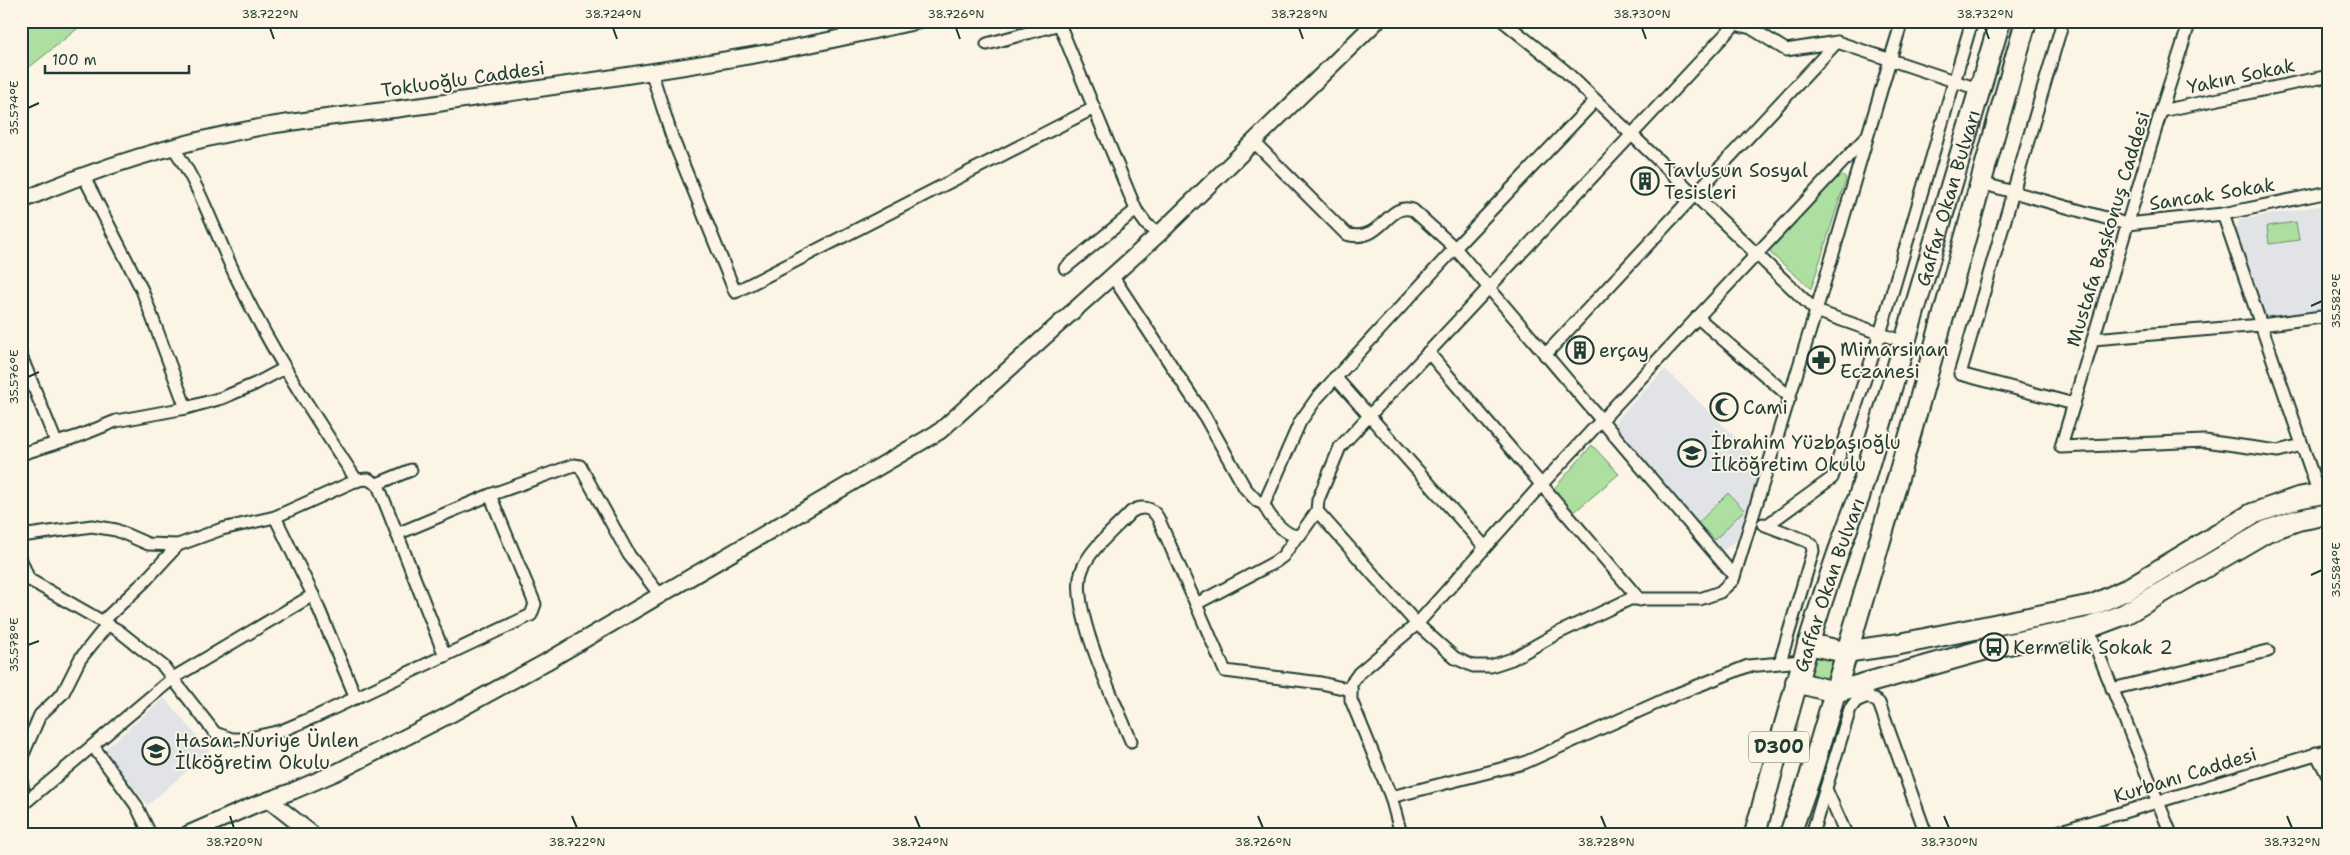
<svg xmlns="http://www.w3.org/2000/svg" width="2350" height="855" viewBox="0 0 2350 855" font-family="'Shantell Sans',sans-serif">
  <style>
    .built { fill: #e2e3e6 }
    .green { fill: #acdfa0; stroke: #668e6a }
    .lines { fill: none; stroke-linecap: round; stroke-linejoin: round }
    .street-casing { stroke: #1f3d34; stroke-width: 15 }
    .secondary-casing { stroke: #1f3d34; stroke-width: 19 }
    .highway-casing { stroke: #1f3d34; stroke-width: 24 }
    .street { stroke: #fcf5e5; stroke-width: 11 }
    .secondary { stroke: #fcf5e5; stroke-width: 15 }
    .highway { stroke: #fcf5e5; stroke-width: 20 }
    .ticks { fill: none; stroke: #1f3d34; stroke-width: 2 }
    .labels { text-anchor: middle; dominant-baseline: central; stroke-width: 4; stroke-linejoin: round; paint-order: stroke }
    .shield { fill: #fcf5e5; stroke: #617469; stroke-width: 1 }
    .shield-label { font-size: 18px; font-weight: bold; fill: #1f3d34 }
    .street-label { font-size: 19px; fill: #1f3d34; stroke: #fcf5e5 }
    .poi-label { font-size: 19px; fill: #1f3d34; stroke: #fcf5e5; text-anchor: start }
    .neatline { fill: none; stroke: #1f3d34; stroke-width: 2 }
    .ticks-label { font-size: 12px; text-anchor: middle; fill: #1f3d34 }
  </style>
  <rect width="100%" height="100%" fill="#fcf5e5"/>
  <filter id="ink" filterUnits="userSpaceOnUse"><feTurbulence type="fractalNoise" baseFrequency=".02" numOctaves="2"/><feDisplacementMap in="SourceGraphic" scale="10" xChannelSelector="R" yChannelSelector="G"/><feConvolveMatrix kernelMatrix="1 2 1 2 8 2 1 2 1" color-interpolation-filters="sRGB"/></filter>
  <g filter="url(#ink)">
    <g class="built">
      <polygon points="2329,204 2329,310 2263,318 2236,229 2239,220"/>
      <polygon points="1665,369 1761,462 1737,540 1719,554 1610,427"/>
      <polygon points="164,698 210,751 148,805 102,752"/>
    </g>
    <g class="green">
      <polygon points="21,21 87,21 21,74"/>
      <polygon points="1839,172 1846,179 1811,289 1767,250"/>
      <polygon points="2296,222 2299,240 2269,244 2267,226"/>
      <polygon points="1592,445 1619,474 1565,520 1545,499"/>
      <polygon points="1728,493 1744,510 1715,540 1698,523"/>
      <polygon points="1810,653 1833,658 1834,664 1830,675 1822,679 1809,675"/>
    </g>
    <g class="lines">
      <g class="street-casing">
        <g id="street">
          <polyline points="1058,21 1136,210 1147,225 1160,233"/>
          <polyline points="1503,21 1564,70 1816,311 1904,342"/>
          <polyline points="1902,21 1890,60 1816,311 1733,580 1720,592 1700,599 1630,599 1556,634 1512,659 1491,666 1473,666 1455,658 1417,624 1317,511 1318,500 1340,447 1735,24 1751,28 1786,50 1837,42 1981,90"/>
          <polyline points="2063,21 1960,374 2074,404"/>
          <polyline points="2190,21 2161,111 2061,447 2205,441 2278,451 2302,445"/>
          <polyline points="987,44 1060,24"/>
          <polyline points="651,71 672,137 735,292 1094,108"/>
          <polyline points="1594,102 1455,248 1734,576"/>
          <polyline points="2161,111 2329,76"/>
          <path d="M 1254,142 L 1346,234 C 1382,245 1387,201 1413,210 L 1455,248 L 1317,398 L 1300,422 L 1264,504 C 1268,516 1287,539 1300,535 L 1317,511"/>
          <path d="M 173,147 C 203,190 217,240 241,287 C 274,355 316,418 357,481"/>
          <polyline points="83,175 142,290 186,408"/>
          <polyline points="1981,183 2127,224 2223,214 2329,192"/>
          <polyline points="2223,214 2319,494"/>
          <polyline points="1065,268 1136,210"/>
          <polyline points="1113,277 1204,415 1245,488 1257,501 1264,504"/>
          <polyline points="1697,317 1790,397"/>
          <polyline points="2093,339 2261,325 2329,316"/>
          <polyline points="1428,352 1640,600"/>
          <polyline points="1545,355 1837,42"/>
          <polyline points="21,356 56,442"/>
          <polyline points="1335,377 1485,547"/>
          <polyline points="21,454 79,436 116,421 186,408 222,398 255,384 285,368"/>
          <polyline points="377,484 411,470"/>
          <polyline points="275,517 313,595 356,698"/>
          <polyline points="1763,524 1807,541 1812,545 1813,551 1780,662"/>
          <polyline points="1767,525 1832,478 1880,334 1972,21"/>
          <polyline points="397,534 490,495 574,465 580,466 629,555 660,595"/>
          <polyline points="21,536 92,526 116,530 148,544 178,545 222,529 275,517 357,480 368,479 378,485 445,656"/>
          <polyline points="1297,536 1283,556 1275,562 1196,604 1225,671 1321,683 1351,690"/>
          <polyline points="21,560 29,580"/>
          <polyline points="21,575 119,631 163,666 215,733 232,739 245,739 281,731 319,715 531,615 535,604 490,495"/>
          <polyline points="103,621 145,581 178,545"/>
          <polyline points="2088,628 2171,834"/>
          <polyline points="2112,689 2268,651"/>
          <path d="M 1131,741 C 1116,704 1068,606 1082,570 C 1089,550 1116,528 1131,512 C 1141,505 1152,507 1158,518 L 1196,604"/>
          <polyline points="93,746 136,805 150,834"/>
          <polyline points="2316,753 2329,778"/>
          <polyline points="21,759 40,715 63,693 80,659 108,624"/>
          <polyline points="21,779 25,803"/>
          <polyline points="1826,789 1846,834"/>
          <polyline points="1391,797 1524,763 1677,694 1748,666 1802,661"/>
          <polyline points="21,806 173,678 313,595"/>
          <polyline points="1401,834 1391,797 1351,700 1351,684 1359,673 1417,624 1541,485 1867,136"/>
          <polyline points="1812,834 1850,709 1856,701 1868,696 1879,703 1926,834"/>
          <polyline points="2051,834 2329,750"/>
        </g>
      </g>
      <g class="secondary-casing">
        <g id="secondary">
          <path d="M 21,201 C 100,166 183,141 267,126 C 325,116 383,112 441,103 C 555,86 669,71 782,50 C 828,41 872,31 917,21"/>
          <polyline points="269,800 312,834"/>
          <polyline points="188,834 252,806 293,791 337,772 453,713 546,662 940,431 1160,233 1377,21"/>
        </g>
      </g>
      <g class="highway-casing">
        <g id="highway">
          <polyline points="1808,644 1845,652 1900,644 2093,605 2126,590 2252,514 2298,498 2329,492"/>
          <polyline points="1796,682 1835,692 1994,647 2088,628 2125,614 2267,531 2298,520 2329,514"/>
          <path id="s1" d="M 1755,834 C 1786,720 1816,606 1859,497 L 2000,21"/>
          <polyline points="1790,834 1810,777 1889,510 2026,21"/>
        </g>
      </g>
      <use href="#street" class="street"/>
      <use href="#secondary" class="secondary"/>
      <use href="#highway" class="highway"/>
    </g>
  </g>
  <path class="ticks" d="M 270,28 L 274,39M 613,28 L 617,39M 956,28 L 960,39M 1299,28 L 1303,39M 1642,28 L 1646,39M 1985,28 L 1989,39M 28,108 L 39,103M 2311,306 L 2322,301M 28,377 L 39,372M 2311,575 L 2322,570M 28,645 L 39,641M 230,816 L 234,828M 572,816 L 577,828M 915,816 L 920,828M 1258,816 L 1263,828M 1601,816 L 1606,828M 1944,816 L 1949,828M 2287,816 L 2292,828"/>
  <defs>
    <g id="building-ring" transform="scale(1.4375)"><circle r="9.5" fill="#fcf5e5" stroke="#1f3d34" stroke-width="1.5"/><path d="M-4-6H4V6H1V3H-1V6H-4ZM-2.5-4.3h1.7v1.8h-1.7ZM.8-4.3h1.7v1.8H.8ZM-2.5-1h1.7V.8h-1.7ZM.8-1h1.7V.8H.8Z" fill="#1f3d34"/></g>
    <g id="pharmacy-ring" transform="scale(1.4375)"><circle r="9.5" fill="#fcf5e5" stroke="#1f3d34" stroke-width="1.5"/><path d="M-2-6h4v4h4v4h-4v4h-4v-4h-4v-4h4Z" fill="#1f3d34"/></g>
    <g id="mosque-ring" transform="scale(1.4375)"><circle r="9.5" fill="#fcf5e5" stroke="#1f3d34" stroke-width="1.5"/><path d="M3.5-4.9A6 6 0 1 0 3.5 4.9A5 5 0 1 1 3.5-4.9Z" fill="#1f3d34"/></g>
    <g id="school-ring" transform="scale(1.4375)"><circle r="9.5" fill="#fcf5e5" stroke="#1f3d34" stroke-width="1.5"/><path d="M0-5L7-2L0 1L-7-2ZM-4 1L0 2.5L4 1V4Q0 6-4 4Z" fill="#1f3d34"/></g>
    <g id="bus-ring" transform="scale(1.4375)"><circle r="9.5" fill="#fcf5e5" stroke="#1f3d34" stroke-width="1.5"/><path d="M-5-6H5V4H4V6H2V4H-2V6H-4V4H-5ZM-3.5-4V0h7V-4ZM-3.5 1.2v1.5H-2V1.2ZM2 1.2v1.5H3.5V1.2Z" fill="#1f3d34"/></g>
  </defs>
  <g fill-rule="evenodd">
    <use href="#building-ring" x="1645" y="181"/>
    <use href="#building-ring" x="1580" y="350"/>
    <use href="#pharmacy-ring" x="1821" y="360"/>
    <use href="#mosque-ring" x="1724" y="407"/>
    <use href="#school-ring" x="1692" y="453"/>
    <use href="#bus-ring" x="1994" y="647"/>
    <use href="#school-ring" x="156" y="751"/>
  </g>
  <g class="labels">
    <rect class="shield" x="1749" y="731.5" width="60" height="31" rx="4"/>
    <g class="shield-label">
      <text x="1779" y="747">D300</text>
    </g>
    <g class="street-label">
      <text transform="translate(2241 76) rotate(-12)">Yakın Sokak</text>
      <text transform="translate(463 79) rotate(-8)">Tokluoğlu Caddesi</text>
      <text transform="translate(2212 194) rotate(-9)">Sancak Sokak</text>
      <text stroke="none"><textPath href="#s1" startOffset="665">Gaffar Okan Bulvarı</textPath></text>
      <text transform="translate(2108 229) rotate(-73)">Mustafa Başkonuş Caddesi</text>
      <text stroke="none"><textPath href="#s1" startOffset="260">Gaffar Okan Bulvarı</textPath></text>
      <text transform="translate(2185 775) rotate(-17)">Kurbanı Caddesi</text>
    </g>
    <g class="poi-label">
      <text x="1664" y="170">Tavlusun Sosyal<tspan x="1664" dy="22">Tesisleri</tspan></text>
      <text x="1840" y="349">Mimarsinan<tspan x="1840" dy="22">Eczanesi</tspan></text>
      <text x="1599" y="350">erçay</text>
      <text x="1743" y="407">Cami</text>
      <text x="1711" y="442">İbrahim Yüzbaşıoğlu<tspan x="1711" dy="22">İlköğretim Okulu</tspan></text>
      <text x="2013" y="647">Kermelik Sokak 2</text>
      <text x="175" y="740">Hasan-Nuriye Ünlen<tspan x="175" dy="22">İlköğretim Okulu</tspan></text>
    </g>
  </g>
  <rect width="2350" height="855" fill="none" stroke="#fcf5e5" stroke-width="55"/>
  <path d="M45 65v8h144v-8" fill="none" stroke="#1f3d34" stroke-width="2.5"/>
  <text x="52" y="65" font-size="15" fill="#1f3d34" stroke="#fcf5e5" stroke-width="4" paint-order="stroke">100 m</text>
  <rect x="28" y="28" width="2294" height="800" class="neatline"/>
  <g class="ticks-label">
    <text x="270" y="18">38.722°N</text>
    <text x="613" y="18">38.724°N</text>
    <text x="956" y="18">38.726°N</text>
    <text x="1299" y="18">38.728°N</text>
    <text x="1642" y="18">38.730°N</text>
    <text x="1985" y="18">38.732°N</text>
    <text transform="translate(14 108) rotate(-90)" y="4">35.574°E</text>
    <text transform="translate(2336 301) rotate(-90)" y="4">35.582°E</text>
    <text transform="translate(14 377) rotate(-90)" y="4">35.576°E</text>
    <text transform="translate(2336 570) rotate(-90)" y="4">35.584°E</text>
    <text transform="translate(14 645) rotate(-90)" y="4">35.578°E</text>
    <text x="234" y="846">38.720°N</text>
    <text x="577" y="846">38.722°N</text>
    <text x="920" y="846">38.724°N</text>
    <text x="1263" y="846">38.726°N</text>
    <text x="1606" y="846">38.728°N</text>
    <text x="1949" y="846">38.730°N</text>
    <text x="2292" y="846">38.732°N</text>
  </g>
</svg>
